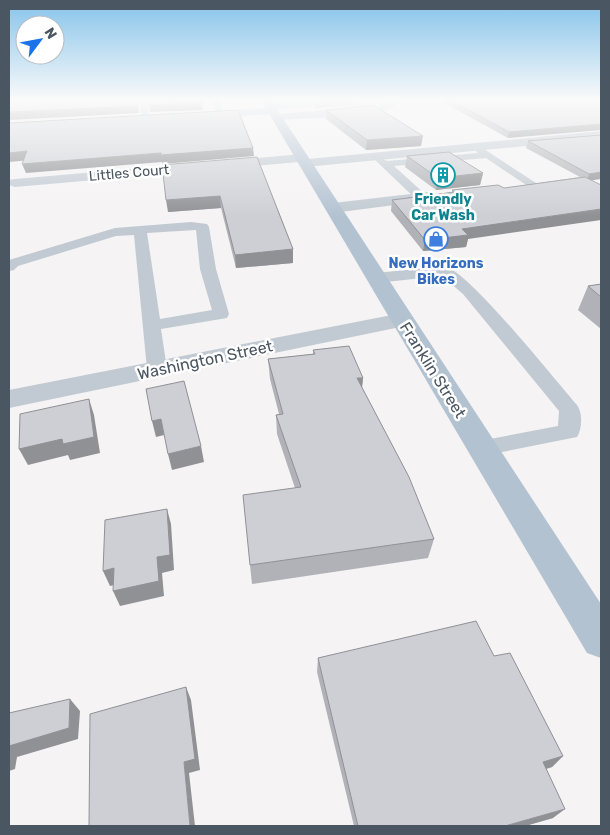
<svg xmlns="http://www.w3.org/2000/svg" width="610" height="835" viewBox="0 0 610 835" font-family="Rubik,sans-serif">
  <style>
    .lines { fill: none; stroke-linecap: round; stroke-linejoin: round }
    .service { fill: #c1cad2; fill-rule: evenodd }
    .minor { fill: #c1cad2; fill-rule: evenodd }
    .tertiary { fill: #c1cad2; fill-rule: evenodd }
    .primary { fill: #b3c2d1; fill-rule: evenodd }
    .wall { fill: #b0b2b7 }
    .shaded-wall { fill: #909195 }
    .building { fill: #cdcfd5; stroke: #909195 }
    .labels { text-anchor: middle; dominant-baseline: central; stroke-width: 5; stroke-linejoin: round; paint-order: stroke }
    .far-street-label { font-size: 14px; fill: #4a5661; stroke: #fff }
    .far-culture-label { font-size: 14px; font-weight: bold; fill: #0d838f; stroke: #fff }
    .far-shop-label { font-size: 14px; font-weight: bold; fill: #366cbe; stroke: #fff }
    .street-label { font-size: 16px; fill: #4a5661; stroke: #fff }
  </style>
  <rect width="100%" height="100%" fill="#f5f3f3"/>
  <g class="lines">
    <g class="service">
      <polygon points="139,100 147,100 149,120 142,118"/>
      <polygon points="212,100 220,100 224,114 223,116 217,116"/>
      <path d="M 389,100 L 398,100 L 400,103 C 383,118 302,118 277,120 L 273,117 L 277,114 L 376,106 L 391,102 Z"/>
      <polygon points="478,145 539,185 533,188 529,187 486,158 394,166 426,195 428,198 422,202 418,201 374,159 379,156 387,161 478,153 473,148"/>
      <path d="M 191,222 L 207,224 L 209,227 L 216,269 L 229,314 L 227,318 L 161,329 L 167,369 L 164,373 L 157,375 L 150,373 L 147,369 L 134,235 L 116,236 L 18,266 L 14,270 L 9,271 L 9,260 L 115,228 ZM 196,230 L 200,269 L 212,310 L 160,319 L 147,233 Z"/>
      <path d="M 445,266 C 470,273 555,380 577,405 C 583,413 582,429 577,437 L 482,456 L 474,454 L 471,448 L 474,442 L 558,426 L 559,411 L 463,294 L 442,276 L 376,283 L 371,281 L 368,278 L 371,275 L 376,273 Z"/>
    </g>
    <g class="minor">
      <polygon points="305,100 353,100 348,103 277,109 278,111 273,114 202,118 196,115 202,112 266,108 265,106 266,104 270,103"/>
      <polygon points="601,131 601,139 305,167 300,166 299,162 15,187 9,185 10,180 15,179 302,154 307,155 308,159"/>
      <polygon points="428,192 433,194 436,197 433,200 333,213 327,211 325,208 327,205 333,203"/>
    </g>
    <polygon class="tertiary" points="402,313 410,315 413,320 410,325 9,408 9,390"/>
    <polygon class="primary" points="261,100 271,100 601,604 601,658 587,653"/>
  </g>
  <g class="wall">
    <polygon points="315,100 359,100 359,105 315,108"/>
    <polygon points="439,100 601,100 508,138"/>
    <polygon points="326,110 421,146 366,150 326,119"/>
    <polygon points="601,135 592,180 468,239 466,247 423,251 391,211 392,200 452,192 452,190 504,188 580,177 526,148 528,141"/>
    <polygon points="407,156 483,173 480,185 436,190 405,167"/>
    <polygon points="257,157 293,263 236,268 221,208 168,212"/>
    <polygon points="601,284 601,329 578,310 588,286"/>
    <polygon points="313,350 363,378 362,387 434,539 428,558 252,584 250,565 295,488 277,434 276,415 279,414 270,379 268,359 313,354"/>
    <polygon points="494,656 563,756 552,767 546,769 553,818 525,826 354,826 317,672 318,658"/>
  </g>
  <g class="shaded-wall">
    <polygon points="137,100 139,113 9,120 9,121 9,112"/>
    <polygon points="202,102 203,110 150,112 149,105"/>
    <polygon points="601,124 601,130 508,138 509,132"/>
    <polygon points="423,136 421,146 366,150 367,140"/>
    <polygon points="253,148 254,156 163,164 162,162 26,173 22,164 161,153"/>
    <polygon points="27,151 30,160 9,162 9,153"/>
    <polygon points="601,172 601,179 587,181 589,174"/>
    <polygon points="483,173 480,185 436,190 438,178"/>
    <polygon points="220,196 221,208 168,212 166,200"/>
    <polygon points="601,209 601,220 468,239 466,247 423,251 425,240 462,229"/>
    <polygon points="293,249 293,263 236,268 235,255"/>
    <polygon points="357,378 363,378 361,397"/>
    <polygon points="89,399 94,415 100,453 70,460 68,455 28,465 19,449"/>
    <polygon points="161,419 164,435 156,437 152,421"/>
    <polygon points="201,446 204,462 172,470 168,454"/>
    <polygon points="167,509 171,524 174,570 162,573 164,596 120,606 113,591 157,557"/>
    <polygon points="114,568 120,584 110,586 103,571"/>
    <polygon points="186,687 191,700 200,770 189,773 195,826 190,826 184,762"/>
    <polygon points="70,699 80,711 78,739 17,757 15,769 9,771 9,746"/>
    <polygon points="563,756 552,767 532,773 543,762"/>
    <polygon points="565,809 553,818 525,826 505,826"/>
  </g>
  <g class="building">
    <polygon points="9,100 137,100 138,106 9,112"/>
    <polygon points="148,100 201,100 202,102 149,105"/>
    <polygon points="450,100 601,100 601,124 509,132"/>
    <polygon points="373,105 423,136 367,140 326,110"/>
    <polygon points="238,110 253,148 161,155 161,153 22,164 27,151 9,153 9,123"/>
    <polygon points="601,135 601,172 589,174 528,141"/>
    <polygon points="449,152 483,173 438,178 407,156"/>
    <polygon points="257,157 293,249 235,255 220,196 166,200 162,165"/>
    <polygon points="585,177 601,185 601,209 462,229 468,235 425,240 392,200 455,192 452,190 498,185 504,188"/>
    <polygon points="601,284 601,297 588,286"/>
    <polygon points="349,346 363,378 357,378 409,477 434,539 250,565 243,495 301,487 276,415 283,414 268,359 315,354 313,350"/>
    <polygon points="184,381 201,446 168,454 161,419 152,421 146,389"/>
    <polygon points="89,399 94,437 63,444 62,439 19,449 20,414"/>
    <polygon points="167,509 170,555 157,557 159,581 113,591 114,568 103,571 105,520"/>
    <polygon points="476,621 494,656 510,653 563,756 543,762 565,809 505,826 358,826 318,658"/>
    <polygon points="186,687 195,759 184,762 190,826 89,826 90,714"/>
    <polygon points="70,699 69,728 9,746 9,713"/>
  </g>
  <linearGradient id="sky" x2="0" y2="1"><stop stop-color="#85c3ea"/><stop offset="0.46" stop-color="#fafafa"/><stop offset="1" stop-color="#fafafa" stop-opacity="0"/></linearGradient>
  <rect width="610" height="217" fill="url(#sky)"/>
  <defs>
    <g id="building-ring" transform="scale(1.25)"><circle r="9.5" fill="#fff" stroke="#0f9aa8" stroke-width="1.5"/><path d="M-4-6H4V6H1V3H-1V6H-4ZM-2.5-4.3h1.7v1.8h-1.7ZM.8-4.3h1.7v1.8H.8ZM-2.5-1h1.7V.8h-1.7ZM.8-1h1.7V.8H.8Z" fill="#0f9aa8"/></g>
    <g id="shop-ring" transform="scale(1.25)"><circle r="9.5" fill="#fff" stroke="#3f7fe0" stroke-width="1.5"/><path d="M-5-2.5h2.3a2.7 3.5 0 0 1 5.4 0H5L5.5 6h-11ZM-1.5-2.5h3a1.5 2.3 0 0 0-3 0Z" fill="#3f7fe0"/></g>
  </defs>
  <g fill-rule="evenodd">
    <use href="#building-ring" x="443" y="175"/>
    <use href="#shop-ring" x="436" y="239"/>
  </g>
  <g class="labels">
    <g class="far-street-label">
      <text transform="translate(129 173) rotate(-5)">Littles Court</text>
    </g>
    <g class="far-culture-label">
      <text x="443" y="199">Friendly<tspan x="443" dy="16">Car Wash</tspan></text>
    </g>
    <g class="far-shop-label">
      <text x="436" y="263">New Horizons<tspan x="436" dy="16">Bikes</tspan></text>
    </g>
    <g class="street-label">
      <text transform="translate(205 360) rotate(-12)">Washington Street</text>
      <text transform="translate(433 370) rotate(58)">Franklin Street</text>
    </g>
  </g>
  <rect width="610" height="835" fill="none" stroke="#4a5661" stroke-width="20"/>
  <g transform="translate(40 40) rotate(58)"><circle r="24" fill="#ffffff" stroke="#b7bbc0"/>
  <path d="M0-4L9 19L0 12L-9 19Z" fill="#1a73e8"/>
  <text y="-8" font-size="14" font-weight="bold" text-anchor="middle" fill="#4a5661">N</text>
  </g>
</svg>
